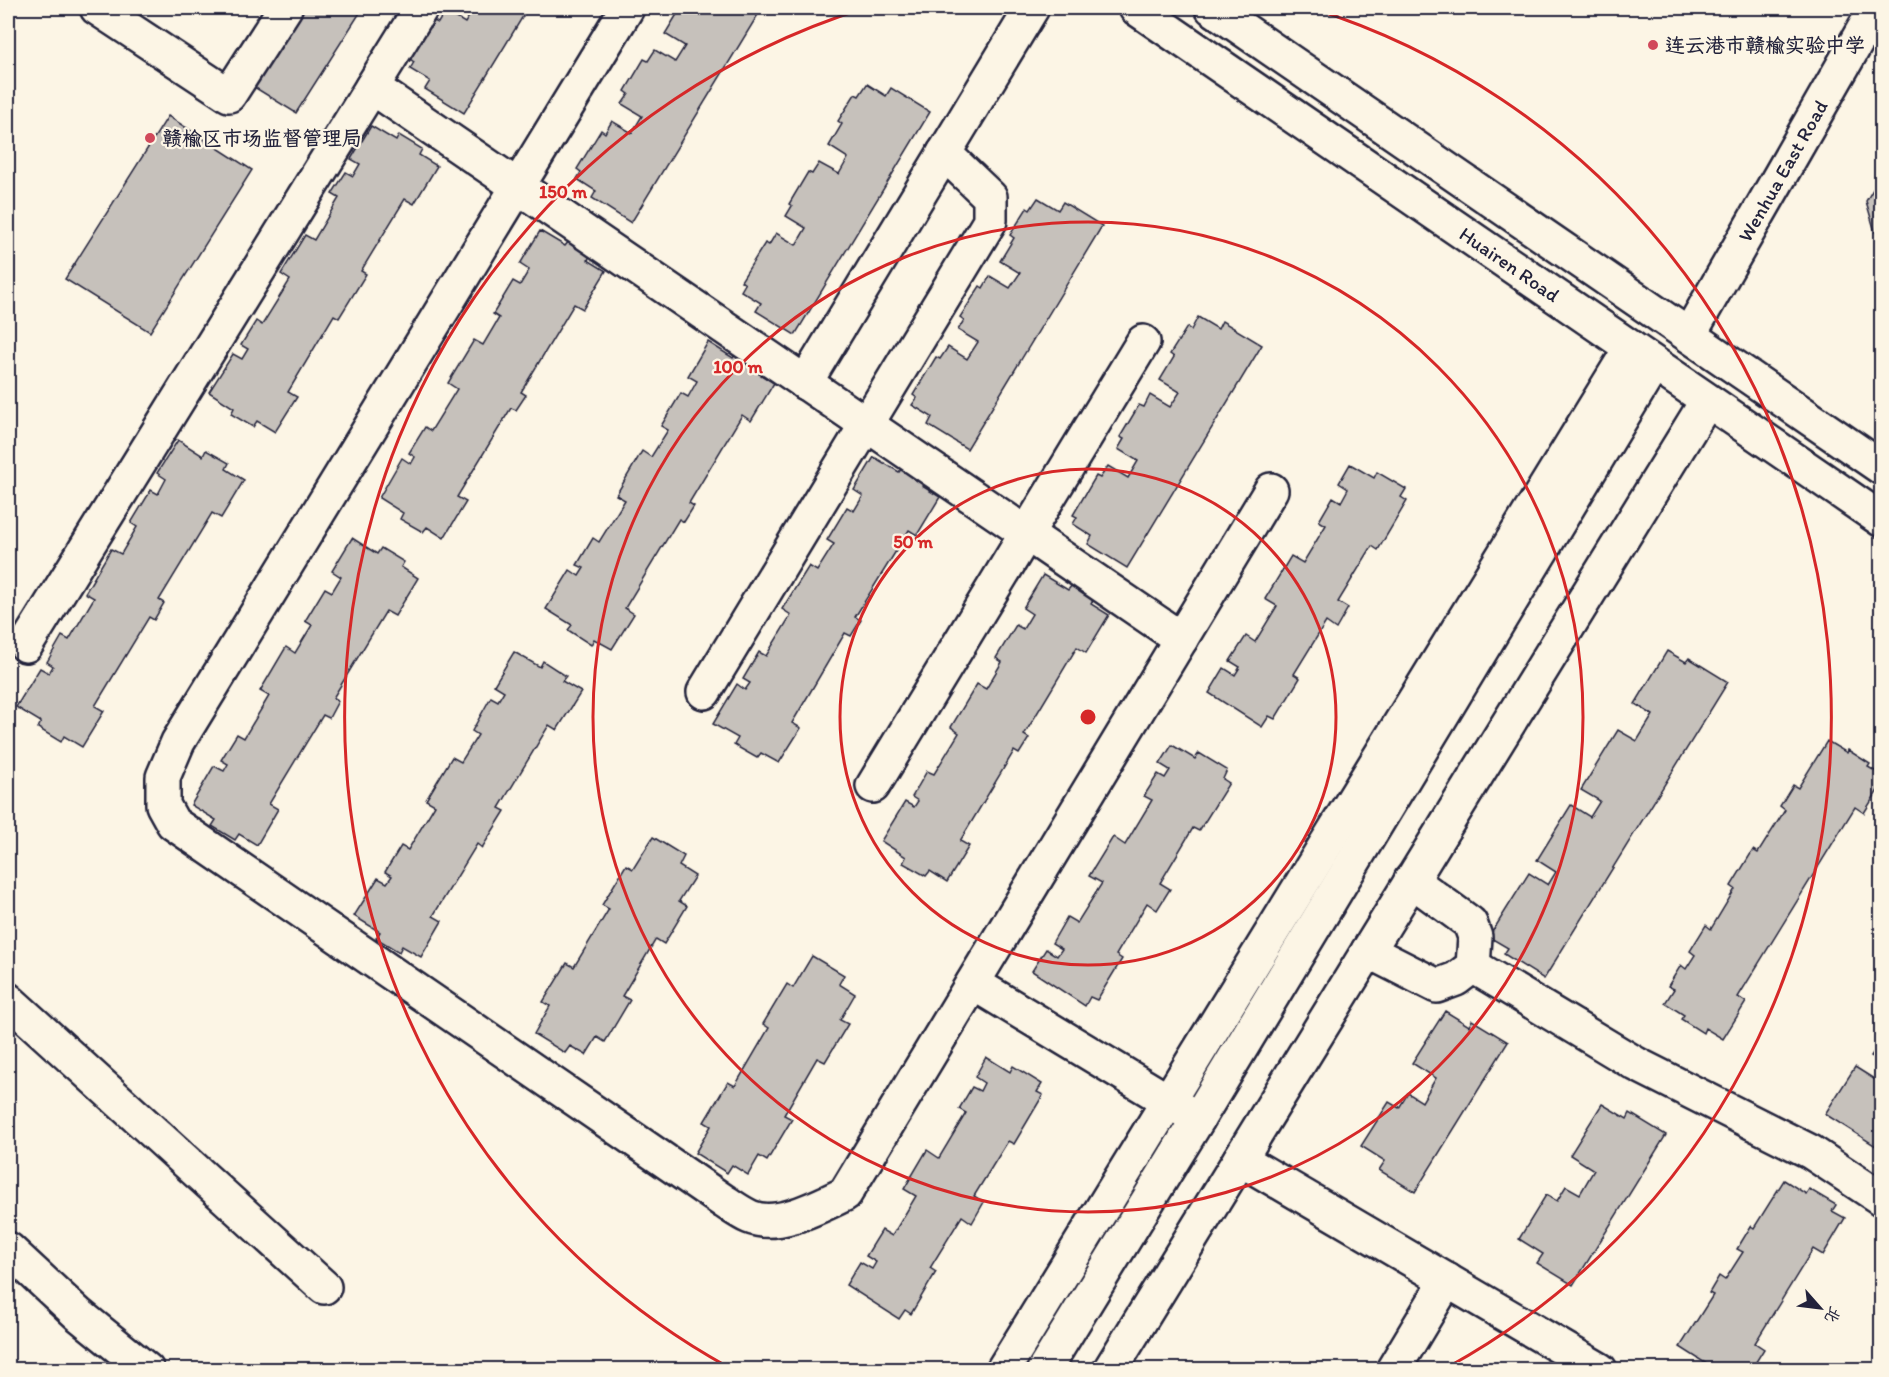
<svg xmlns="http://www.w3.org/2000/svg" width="1889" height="1377" viewBox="0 0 1889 1377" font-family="Itim,'LXGW WenKai TC',sans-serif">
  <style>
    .building { fill: #c6c1bb; stroke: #22223b; stroke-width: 1.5 }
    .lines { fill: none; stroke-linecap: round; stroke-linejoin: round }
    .minor-casing { stroke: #22223b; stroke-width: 38 }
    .major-casing { stroke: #22223b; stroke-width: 38 }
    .minor { stroke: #fcf5e5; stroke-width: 33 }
    .major { stroke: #fcf5e5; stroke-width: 33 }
    .ring { fill: none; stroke: #d62828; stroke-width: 3 }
    .poi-dot { fill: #d1495b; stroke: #fcf5e5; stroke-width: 2 }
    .labels { text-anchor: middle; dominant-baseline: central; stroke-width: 4.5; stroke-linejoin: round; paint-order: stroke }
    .poi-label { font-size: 20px; font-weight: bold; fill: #22223b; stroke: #fcf5e5; text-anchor: start }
    .street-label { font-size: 20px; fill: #22223b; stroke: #fcf5e5 }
    .centre { fill: #d62828; stroke: #fcf5e5; stroke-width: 3 }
    .ring-label { font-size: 18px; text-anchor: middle; font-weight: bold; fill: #d62828; stroke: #fcf5e5; stroke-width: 4.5; stroke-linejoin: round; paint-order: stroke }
  </style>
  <rect width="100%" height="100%" fill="#fcf5e5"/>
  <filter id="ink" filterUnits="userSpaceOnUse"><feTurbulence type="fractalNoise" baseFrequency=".0167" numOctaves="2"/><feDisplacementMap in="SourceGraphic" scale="12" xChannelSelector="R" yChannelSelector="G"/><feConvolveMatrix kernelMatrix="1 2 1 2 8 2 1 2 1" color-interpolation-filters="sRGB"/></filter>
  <g filter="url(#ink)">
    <g class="building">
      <polygon points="305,8 363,8 296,113 254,87"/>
      <polygon points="474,8 528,8 464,113 425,89 430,81 410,69 414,62 410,59 434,21 438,23 445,11 465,23"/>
      <polygon points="675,8 762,8 631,223 592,198 596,191 577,179 581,172 577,169 601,130 605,133 612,121 632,133 642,116 622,104 629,94 625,91 644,59 648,61 655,50 675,62 685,46 665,34 679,11 674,9"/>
      <polygon points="867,84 886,96 891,88 930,112 795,335 756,311 761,303 741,291 745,284 741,281 765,243 769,245 776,233 796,245 806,228 786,216 792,206 789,204 808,172 812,174 819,163 839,174 848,158 829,146 842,124 838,121 855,94 859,96"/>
      <polygon points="168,116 252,170 150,332 65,279"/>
      <polygon points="371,126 396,141 399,135 422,149 419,155 437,166 414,204 405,199 361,271 366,274 339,318 334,315 288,392 297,397 275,432 257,421 253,427 231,414 234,408 209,392 233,354 242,359 248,349 241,345 256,321 262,325 290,280 281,274 305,235 314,240 339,198 332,194 346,172 353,176 360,164 351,159"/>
      <polygon points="1882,174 1882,236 1875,232 1866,201"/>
      <polygon points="1038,198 1058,210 1063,202 1102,226 967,449 928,425 932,417 912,405 917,398 913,395 936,357 940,359 948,347 967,359 978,342 958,330 964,320 960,317 980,286 983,288 990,276 1010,288 1020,273 1000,261 1014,238 1010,235 1027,208 1030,210"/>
      <polygon points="540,231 565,246 569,241 591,254 588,260 606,271 583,309 574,304 521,392 526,395 516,410 511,408 457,497 466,502 444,538 427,527 423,532 400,519 403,513 379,498 402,458 411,464 415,457 409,453 425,427 431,431 457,389 448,383 474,340 483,345 499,318 493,314 513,281 520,285 529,270 520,264"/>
      <polygon points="1198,317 1218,329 1222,321 1262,345 1127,568 1088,544 1092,536 1073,524 1077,517 1073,515 1096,476 1100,478 1108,466 1128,478 1138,461 1118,449 1124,439 1120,437 1139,405 1144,407 1150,395 1170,407 1180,392 1160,380 1174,357 1170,354 1187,327 1191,330"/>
      <polygon points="708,342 733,358 737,352 760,366 756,372 774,383 751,421 742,415 689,503 694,506 684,522 679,519 625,608 634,614 612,649 594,639 591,645 568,630 572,625 546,609 570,570 579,576 584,568 577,565 593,538 599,542 625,500 616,495 642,451 651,457 668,430 661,426 681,393 688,397 697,381 688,376"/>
      <polygon points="178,440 203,456 206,450 229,463 226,469 244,480 221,518 212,513 159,600 164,603 154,620 149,617 95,706 104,711 82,747 64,736 61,742 38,728 41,722 16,707 40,668 49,673 53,666 47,662 62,636 69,640 94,598 85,593 111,549 121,554 137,527 131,523 151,490 158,494 166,479 157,473"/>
      <polygon points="874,457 899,472 903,467 926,480 922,486 940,497 917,535 909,530 855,617 861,620 851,636 845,633 792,723 801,728 779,763 761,753 757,758 734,745 738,738 713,724 737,684 745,690 750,683 743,679 759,652 766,656 791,615 782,609 809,566 817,571 834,544 827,540 847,507 854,511 863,496 854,490"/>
      <polygon points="1350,464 1374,478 1377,472 1406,489 1401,497 1407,501 1378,550 1372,546 1338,602 1348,608 1336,629 1326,622 1294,674 1300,678 1275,719 1269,716 1262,727 1209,693 1224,668 1235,675 1240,667 1230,661 1246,636 1255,642 1277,606 1265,599 1291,556 1303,563 1326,525 1319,521 1333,497 1341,502 1348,489 1339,483"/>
      <polygon points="352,538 377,554 381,548 404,562 401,567 418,578 395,616 386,611 333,698 338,701 329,718 323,715 269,804 278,809 257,845 239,834 235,840 212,826 216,820 191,805 214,766 224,771 228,764 221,760 237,734 244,738 269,696 260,691 286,647 295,653 312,625 305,621 325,588 332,592 341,577 332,571"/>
      <polygon points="1043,575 1068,590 1072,585 1094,598 1091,604 1109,615 1086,653 1077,647 1024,735 1029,738 1019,754 1014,751 960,841 969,846 947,882 930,871 926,876 903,863 906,857 881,841 905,802 914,807 918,801 912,797 927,771 934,774 959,733 951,727 977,684 986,689 1002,662 996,658 1016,625 1023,629 1032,614 1023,608"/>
      <polygon points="1667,651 1686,662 1689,658 1728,682 1544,979 1504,954 1508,948 1489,937 1529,873 1548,885 1556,872 1537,860 1571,805 1590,817 1600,801 1581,790 1618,730 1637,741 1653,715 1635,704"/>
      <polygon points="514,652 540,667 543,661 566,676 562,681 581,692 557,730 549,725 499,808 505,811 482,848 477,844 433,916 442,921 421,957 402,946 399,952 376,938 380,932 354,916 378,878 387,883 392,876 385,872 401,846 408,850 435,805 426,800 452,757 461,762 478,735 472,731 491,697 498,701 504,691 494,685"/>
      <polygon points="1827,741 1847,753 1848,750 1870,764 1868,767 1882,775 1882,784 1864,813 1855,807 1738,997 1746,1002 1723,1039 1705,1028 1703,1033 1681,1019 1684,1015 1665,1003 1674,989 1668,986 1681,965 1686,969 1695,955 1690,951 1706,925 1711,929 1735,889 1731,886 1753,850 1758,853 1785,810 1780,806 1793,785 1798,788"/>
      <polygon points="1172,745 1195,759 1199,753 1227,770 1223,779 1229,783 1199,831 1193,828 1160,883 1170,889 1157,910 1147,903 1116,955 1122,959 1097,1000 1090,997 1085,1006 1032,971 1046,949 1057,956 1062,949 1052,943 1067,917 1077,923 1102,883 1089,876 1113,837 1125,845 1152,800 1144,796 1158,774 1165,778 1170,770 1160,764"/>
      <polygon points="653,837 684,856 679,866 695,876 679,901 687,906 664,944 656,939 622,996 630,1000 605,1042 597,1037 586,1055 570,1046 565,1053 534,1034 550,1006 543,1002 567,963 574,967 609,909 602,905 626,865 633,869"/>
      <polygon points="812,956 844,975 839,984 855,994 840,1020 848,1024 825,1062 817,1058 784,1115 792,1119 767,1161 759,1156 748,1175 732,1165 727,1173 695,1153 711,1126 704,1122 728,1082 735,1086 769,1028 763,1024 787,984 793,988"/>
      <polygon points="1445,1011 1469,1026 1472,1020 1508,1042 1415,1192 1379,1170 1385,1161 1361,1146 1389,1102 1399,1108 1408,1093 1422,1102 1436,1078 1412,1063"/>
      <polygon points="1882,1040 1882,1062 1871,1056"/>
      <polygon points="986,1057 1010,1072 1013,1066 1042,1084 1037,1092 1043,1095 1014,1144 1008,1141 974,1196 984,1202 972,1223 962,1216 930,1268 936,1272 911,1314 905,1310 899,1319 846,1285 860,1262 872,1269 876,1262 866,1256 882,1230 892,1236 916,1196 904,1189 927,1150 939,1158 966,1113 959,1109 972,1087 980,1091 984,1083 975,1077"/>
      <polygon points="1855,1067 1882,1084 1882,1150 1825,1114"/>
      <polygon points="1602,1104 1627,1119 1630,1113 1666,1135 1573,1285 1537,1263 1543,1254 1519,1239 1546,1195 1557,1201 1566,1186 1580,1194 1594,1170 1570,1155"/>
      <polygon points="1784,1180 1806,1194 1809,1189 1836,1205 1832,1211 1845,1218 1823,1255 1813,1249 1755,1343 1764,1349 1751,1370 1716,1370 1680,1347 1713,1295 1709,1293 1719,1276 1725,1280 1743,1252 1737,1249 1751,1226 1754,1228"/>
    </g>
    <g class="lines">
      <g class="minor-casing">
        <g id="minor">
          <polyline points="97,8 229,95 285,8"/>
          <path d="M 627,8 L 178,742 L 163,777 L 163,805 L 173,823 L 725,1202 C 733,1207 741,1213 750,1217 C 778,1229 819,1206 845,1194 L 1271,490"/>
          <polyline points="372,87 1181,639"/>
          <path id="s1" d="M 1689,335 L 1876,8"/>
          <polyline points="805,383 1032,8"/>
          <polyline points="26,645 421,8"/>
          <polyline points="704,692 990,221 990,197 944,153"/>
          <polyline points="873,786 1143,342"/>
          <polyline points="1368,951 1437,986 1456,979 1473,966 1475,937 1470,923 1411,880"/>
          <polyline points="1473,966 1636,1064 1811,1152 1882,1199"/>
          <polyline points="973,983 1198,1119"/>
          <polyline points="8,1000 324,1287"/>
          <polyline points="1240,1159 1600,1370"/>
          <polyline points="8,1249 78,1314 147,1370"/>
          <polyline points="1110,1370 1707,401"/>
          <polyline points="1393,1370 1447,1280"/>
        </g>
      </g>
      <g class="major-casing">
        <g id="major">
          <path id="s2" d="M 1136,8 L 1882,520"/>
          <polyline points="1212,8 1882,468"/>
          <polyline points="1003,1370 1631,348"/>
          <polyline points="1044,1370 1198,1119 1654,364"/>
        </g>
      </g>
      <use href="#minor" class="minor"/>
      <use href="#major" class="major"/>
    </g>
  </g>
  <g class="ring">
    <circle cx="1088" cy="717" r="248"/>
    <circle cx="1088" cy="717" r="495"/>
    <path d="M728 1367A743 743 0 0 1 865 8M1311 8A743 743 0 0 1 1448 1367"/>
  </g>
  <g class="poi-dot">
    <circle cx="1653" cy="45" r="6"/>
    <circle cx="150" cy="138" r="6"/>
  </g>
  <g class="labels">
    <g class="poi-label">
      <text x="1665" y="45">连云港市赣榆实验中学</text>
      <text x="162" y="138">赣榆区市场监督管理局</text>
    </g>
    <g class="street-label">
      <text stroke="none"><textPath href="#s1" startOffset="189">Wenhua East Road</textPath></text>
      <text stroke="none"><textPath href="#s2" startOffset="453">Huairen Road</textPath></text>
    </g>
  </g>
  <circle cx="1088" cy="717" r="9" class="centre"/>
  <g class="ring-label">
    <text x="563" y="198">150 m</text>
    <text x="738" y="373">100 m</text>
    <text x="913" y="548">50 m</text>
  </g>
  <rect width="1889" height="1377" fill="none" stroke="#fcf5e5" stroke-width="30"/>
  <rect x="15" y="15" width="1859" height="1347" fill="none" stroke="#22223b" stroke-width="2" filter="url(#ink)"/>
  <g transform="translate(1820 1308) rotate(118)" stroke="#fcf5e5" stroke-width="4.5" paint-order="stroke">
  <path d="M0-4.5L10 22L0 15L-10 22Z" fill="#22223b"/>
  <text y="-9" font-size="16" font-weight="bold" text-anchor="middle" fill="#22223b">北</text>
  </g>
</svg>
